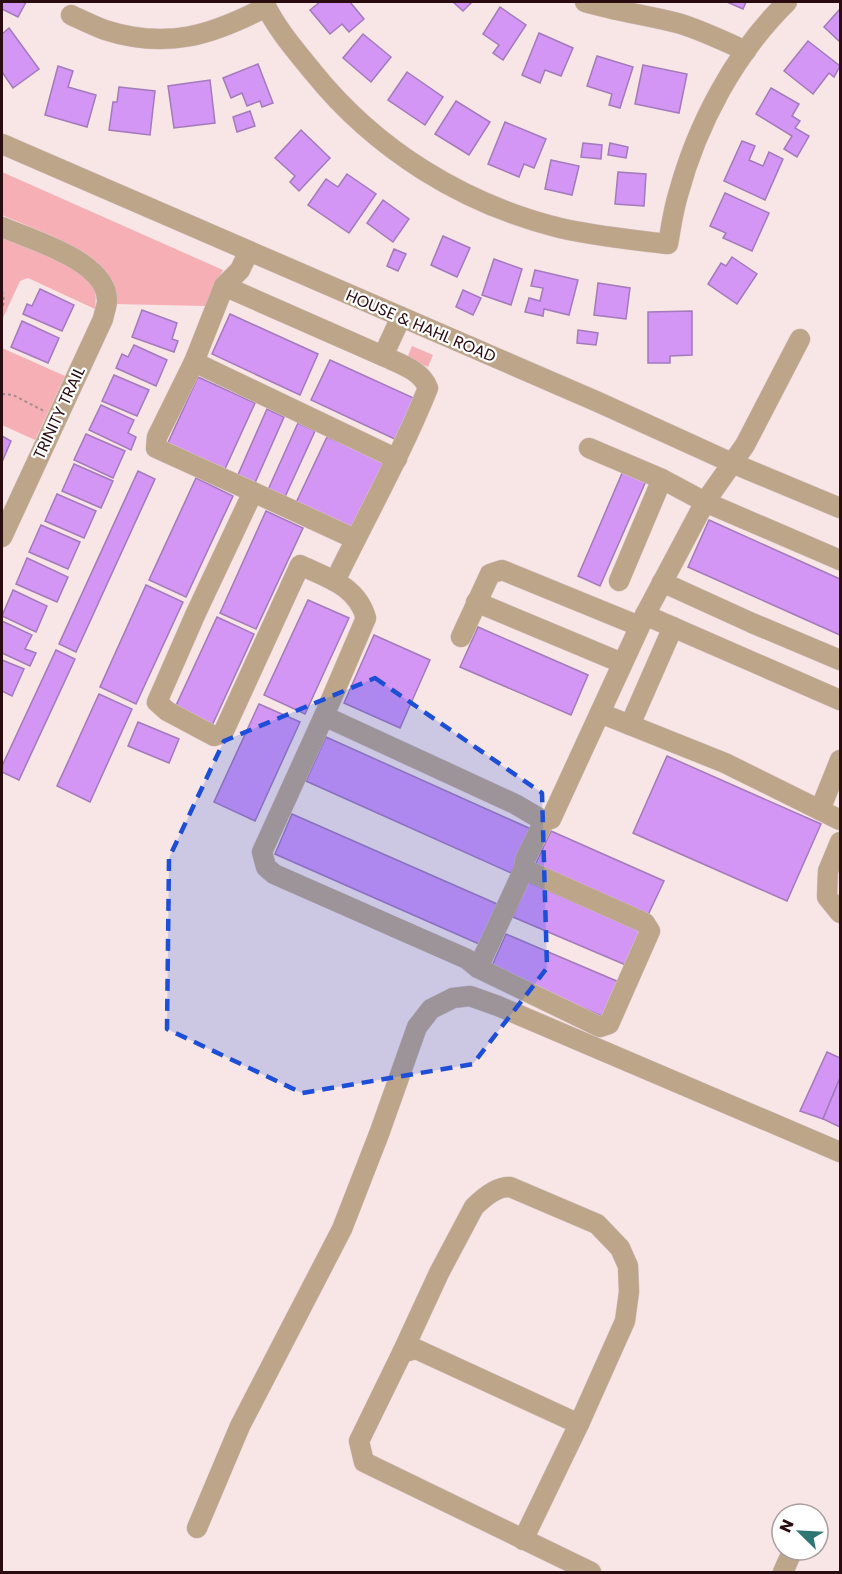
<svg xmlns="http://www.w3.org/2000/svg" width="842" height="1574" viewBox="0 0 842 1574" font-family="Poppins,sans-serif">
  <style>
    .green { fill: #f6afb5 }
    .building { fill: #d396f4; stroke: #a37aba; stroke-width: 1.5 }
    .lines { fill: none; stroke-linecap: round; stroke-linejoin: round }
    .minor-casing { stroke: #d7c2c4; stroke-width: 21 }
    .path { stroke: #a58d90; stroke-width: 2; stroke-dasharray: 3 3; stroke-linecap: butt }
    .minor { stroke: #bca589; stroke-width: 20 }
    .marked { fill: #1d4ed8; fill-opacity: 0.2; stroke: #1d4ed8; stroke-width: 4.5; stroke-dasharray: 12 8; stroke-linejoin: round }
    .labels { text-anchor: middle; dominant-baseline: central; stroke-width: 4.5; stroke-linejoin: round; paint-order: stroke }
    .street-label { font-size: 16px; fill: #2a0b10; stroke: #fff }
  </style>
  <rect width="100%" height="100%" fill="#f8e5e6"/>
  <g class="green">
    <path d="M 2,172 L 223,270 L 206,306 L 113,304 C 112,293 111,283 106,273 C 92,248 28,227 2,215 Z"/>
    <path d="M 2,235 C 24,244 77,262 91,281 C 97,288 96,300 95,309 L 28,278 L 20,281 L 2,320 Z"/>
    <polygon points="412,346 433,355 428,367 407,358"/>
    <polygon points="2,348 65,376 35,440 2,425"/>
  </g>
  <g class="building">
    <polygon points="2,2 26,2 18,17 2,9"/>
    <polygon points="320,2 350,2 364,19 349,32 342,24 330,34 310,10"/>
    <polygon points="453,2 472,2 463,11"/>
    <polygon points="727,2 746,2 743,9"/>
    <polygon points="500,7 526,25 503,60 493,53 499,45 483,34"/>
    <polygon points="840,9 840,42 824,27"/>
    <polygon points="9,28 39,69 13,88 2,72 2,34"/>
    <polygon points="539,33 573,48 561,76 545,70 540,83 522,75"/>
    <polygon points="363,34 391,57 371,82 343,58"/>
    <polygon points="808,41 840,66 834,77 829,73 813,94 784,71"/>
    <polygon points="597,56 633,67 620,108 609,105 612,94 587,86"/>
    <polygon points="258,64 273,103 262,107 260,101 247,106 242,93 231,98 223,78"/>
    <polygon points="643,65 687,74 679,113 635,104"/>
    <polygon points="58,66 73,71 68,87 96,95 87,127 45,115"/>
    <polygon points="407,72 443,97 425,125 388,100"/>
    <polygon points="210,80 215,123 174,128 168,86"/>
    <polygon points="119,87 155,91 150,135 109,130 113,102 117,102"/>
    <polygon points="771,88 799,104 792,116 800,121 795,128 809,136 797,157 784,149 792,136 756,114"/>
    <polygon points="456,101 490,122 469,155 435,134"/>
    <polygon points="250,111 255,126 237,132 233,117"/>
    <polygon points="505,122 546,139 534,168 524,164 519,177 488,164"/>
    <polygon points="301,130 330,158 299,191 290,182 295,176 275,158"/>
    <polygon points="742,141 755,146 749,160 763,166 769,152 783,159 765,200 724,181"/>
    <polygon points="583,143 602,145 601,159 581,157"/>
    <polygon points="610,143 628,147 626,158 608,155"/>
    <polygon points="551,160 579,166 572,195 545,189"/>
    <polygon points="618,172 646,174 644,206 615,204"/>
    <polygon points="347,174 376,194 349,233 308,205 326,179 338,187"/>
    <polygon points="725,193 769,213 752,251 723,238 726,233 710,226"/>
    <polygon points="383,200 409,219 393,242 367,223"/>
    <polygon points="443,236 470,248 457,277 431,265"/>
    <polygon points="394,249 406,254 398,271 387,266"/>
    <polygon points="732,257 757,274 737,304 708,284 721,263 726,266"/>
    <polygon points="494,259 522,269 511,305 482,295"/>
    <polygon points="535,270 578,280 569,315 544,309 543,316 525,312 529,298 540,301 543,288 531,286"/>
    <polygon points="598,283 630,288 626,319 594,315"/>
    <polygon points="40,289 74,305 62,331 23,314 27,304 32,306"/>
    <polygon points="463,290 481,298 473,315 456,307"/>
    <polygon points="142,310 177,323 172,339 178,341 174,352 132,337"/>
    <polygon points="692,311 692,355 670,356 670,363 648,363 648,312"/>
    <polygon points="230,314 318,354 300,395 212,354"/>
    <polygon points="22,321 59,338 48,363 11,347"/>
    <polygon points="578,330 598,333 596,345 577,343"/>
    <polygon points="134,345 167,360 156,386 116,368 122,354 128,357"/>
    <polygon points="330,360 418,400 399,441 311,400"/>
    <polygon points="114,375 149,390 137,416 102,401"/>
    <polygon points="198,377 255,403 224,471 167,445"/>
    <polygon points="101,405 134,420 128,433 136,437 131,450 89,430"/>
    <polygon points="267,409 284,417 254,485 237,477"/>
    <polygon points="298,423 315,431 284,499 267,492"/>
    <polygon points="86,434 125,451 113,478 74,460"/>
    <polygon points="2,436 11,441 2,462"/>
    <polygon points="327,437 384,461 353,531 295,505"/>
    <polygon points="74,464 113,481 101,508 62,491"/>
    <polygon points="138,471 155,479 76,652 59,644"/>
    <polygon points="623,471 646,481 600,586 578,576"/>
    <polygon points="196,478 233,496 186,597 149,580"/>
    <polygon points="57,494 96,511 84,538 45,521"/>
    <polygon points="266,511 303,528 256,629 220,613"/>
    <polygon points="709,520 840,579 840,635 688,567"/>
    <polygon points="41,525 80,542 68,569 29,552"/>
    <polygon points="27,558 68,577 57,602 16,584"/>
    <polygon points="146,585 183,602 136,704 100,687"/>
    <polygon points="13,590 47,606 36,632 2,616"/>
    <polygon points="308,600 349,618 305,714 264,695"/>
    <polygon points="217,617 254,634 210,730 173,712"/>
    <polygon points="2,621 32,635 25,649 36,653 30,666 2,653"/>
    <polygon points="478,627 588,675 571,715 460,667"/>
    <polygon points="374,635 430,660 400,728 344,703"/>
    <polygon points="56,650 75,659 19,780 2,772 2,766"/>
    <polygon points="2,660 24,669 12,696 2,691"/>
    <polygon points="99,694 132,709 90,802 57,786"/>
    <polygon points="259,704 300,722 255,821 214,802"/>
    <polygon points="138,722 179,739 169,763 128,746"/>
    <polygon points="326,737 531,829 511,873 306,781"/>
    <polygon points="667,756 821,824 787,901 633,833"/>
    <polygon points="292,814 497,904 479,944 275,854"/>
    <polygon points="551,831 664,881 648,915 535,865"/>
    <polygon points="528,882 642,931 628,966 513,917"/>
    <polygon points="506,934 619,982 604,1017 491,968"/>
    <polygon points="827,1052 840,1058 840,1078 823,1119 800,1111"/>
    <polygon points="840,1078 840,1127 823,1119"/>
  </g>
  <g class="lines">
    <g class="minor-casing">
      <g id="minor">
        <path d="M 264,2 C 275,27 296,51 313,72 C 376,150 463,204 560,228 C 595,236 632,240 668,244 C 671,228 673,211 678,195 C 697,124 735,53 787,2"/>
        <path d="M 585,2 C 617,12 649,15 681,24 C 703,31 724,41 746,51"/>
        <path d="M 71,15 C 82,20 94,26 105,30 C 167,50 212,35 266,7"/>
        <polyline points="2,144 598,402 732,463 840,508"/>
        <path d="M 2,227 C 31,240 108,261 107,301 C 107,306 104,313 103,319 L 2,537"/>
        <path d="M 249,251 L 240,270 L 224,286 L 194,362 L 157,437 L 156,448 L 253,492 L 196,613 L 157,702 L 167,711 L 214,736 L 223,733 L 300,565 C 328,578 357,586 366,618 L 324,716 L 515,804 L 544,821 L 551,819 L 645,615"/>
        <polyline points="224,286 383,356 401,317"/>
        <polyline points="800,339 745,445 705,502 645,615 840,700"/>
        <polyline points="194,362 397,459"/>
        <polyline points="589,448 662,479 705,502 840,560"/>
        <polyline points="253,492 355,539"/>
        <path d="M 335,581 C 366,517 401,455 428,388 C 421,370 400,364 383,356"/>
        <polyline points="619,581 662,479"/>
        <polyline points="662,582 752,623 840,660"/>
        <polyline points="476,602 622,663"/>
        <polyline points="461,637 490,574 502,570 639,626"/>
        <polyline points="600,713 725,763 840,820"/>
        <polyline points="324,716 262,852 266,867 274,874 467,959 478,968 600,1027 609,1024 650,931 645,923 524,869 525,860 544,821"/>
        <polyline points="630,725 673,627"/>
        <polyline points="820,810 840,760"/>
        <polyline points="840,842 828,871 827,897 840,913"/>
        <polyline points="478,968 524,869"/>
        <path d="M 402,1353 L 439,1273 L 474,1207 C 483,1198 497,1186 510,1187 L 597,1224 L 620,1248 L 628,1266 L 629,1292 L 625,1321 L 579,1424"/>
        <polyline points="197,1528 240,1426 342,1229 379,1134 417,1027 431,1009 453,998 470,996 498,1006 840,1152"/>
        <polyline points="523,1540 579,1424 416,1349 402,1353 359,1441 364,1462 591,1572"/>
        <polyline points="783,1572 793,1550"/>
      </g>
    </g>
    <g class="path">
      <polyline points="2,291 4,301 2,310"/>
      <polyline points="2,394 13,395 44,411"/>
    </g>
    <use href="#minor" class="minor"/>
  </g>
  <path class="marked" d="M 375,678 L 542,793 L 547,968 L 473,1064 L 302,1093 L 167,1029 L 169,858 L 224,741 Z"/>
  <g class="labels">
    <g class="street-label">
      <text transform="translate(421 326) rotate(23)">HOUSE &amp; HAHL ROAD</text>
      <text transform="translate(59 413) rotate(-65)">TRINITY TRAIL</text>
    </g>
  </g>
  <rect width="842" height="1574" fill="none" stroke="#2a0b10" stroke-width="6"/>
  <g transform="translate(800 1532) rotate(294)"><circle r="28" fill="#ffffff" stroke="#aa9d9f" stroke-width="1.5"/>
  <path d="M0-4.5L10 22L0 15L-10 22Z" fill="#2e7775"/>
  <text y="-9" font-size="16" font-weight="bold" text-anchor="middle" fill="#2a0b10">N</text>
  </g>
</svg>
